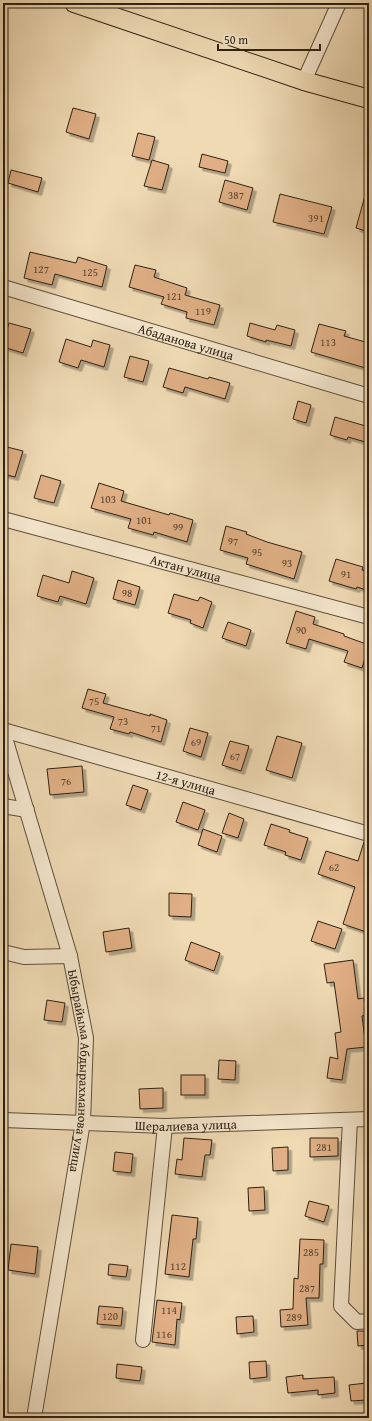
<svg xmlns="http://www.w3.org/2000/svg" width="372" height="1421" viewBox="0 0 372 1421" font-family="'Gentium Book Plus',serif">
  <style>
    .building { fill: #e0af85; stroke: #2e2113; filter: url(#shadow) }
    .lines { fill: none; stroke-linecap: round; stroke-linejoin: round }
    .minor-casing { stroke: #5e4f3b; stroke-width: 16 }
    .major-casing { stroke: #2e2113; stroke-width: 20 }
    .minor { stroke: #f5e7ce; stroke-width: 14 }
    .major { stroke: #efdab4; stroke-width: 18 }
    .labels { text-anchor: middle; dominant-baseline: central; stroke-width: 3.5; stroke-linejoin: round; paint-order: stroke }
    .number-label { font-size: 11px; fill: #5a4430 }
    .street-label { font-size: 13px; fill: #2e2113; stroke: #f5e7ce }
  </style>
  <defs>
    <filter id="shadow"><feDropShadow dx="3.5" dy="3.5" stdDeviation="0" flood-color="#0004"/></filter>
  </defs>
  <rect width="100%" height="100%" fill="#efdab4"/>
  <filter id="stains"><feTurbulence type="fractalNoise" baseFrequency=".005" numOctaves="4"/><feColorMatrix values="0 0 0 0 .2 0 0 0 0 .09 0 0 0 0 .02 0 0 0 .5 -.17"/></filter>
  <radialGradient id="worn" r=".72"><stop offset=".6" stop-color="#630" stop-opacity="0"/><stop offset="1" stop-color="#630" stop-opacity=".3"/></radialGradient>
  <g class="building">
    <polygon points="73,108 96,114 89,139 66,132"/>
    <polygon points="138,133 155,137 149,160 132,156"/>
    <polygon points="202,154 228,161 225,173 199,167"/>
    <polygon points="152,160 169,165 162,190 144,186"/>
    <polygon points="11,170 42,178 38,192 8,183"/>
    <polygon points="225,180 253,188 247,210 219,202"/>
    <polygon points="366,192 369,193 369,232 356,228"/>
    <polygon points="280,194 332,207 324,234 273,222"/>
    <polygon points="30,252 76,263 78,257 107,266 102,287 55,274 52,285 24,278"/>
    <polygon points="135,265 156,270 154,277 187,288 185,295 220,305 214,325 186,318 187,312 161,304 164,297 129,287"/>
    <polygon points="9,323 31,329 23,353 3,347 3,342"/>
    <polygon points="250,323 275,330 277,325 295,330 291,346 266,340 266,342 247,336"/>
    <polygon points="319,324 346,331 344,336 369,343 369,369 311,352"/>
    <polygon points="66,339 91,347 93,340 110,345 104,367 81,360 78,368 59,362"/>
    <polygon points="130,356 149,361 143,382 124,377"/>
    <polygon points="169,368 208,379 209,377 230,383 225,399 185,387 183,393 163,387"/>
    <polygon points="298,401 311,405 306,423 293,419"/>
    <polygon points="335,417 369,427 369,443 348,437 347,440 330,435"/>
    <polygon points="3,446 23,451 15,477 3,474"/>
    <polygon points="41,475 61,481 54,503 34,498"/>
    <polygon points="99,483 124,491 121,501 169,515 170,513 193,520 187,542 154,532 153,535 128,528 131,519 91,508"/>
    <polygon points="226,526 247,532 246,534 267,542 302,552 294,579 246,564 248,558 220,550"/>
    <polygon points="336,559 363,567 362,570 369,572 369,591 357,587 356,589 329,581"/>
    <polygon points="72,571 94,578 86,604 60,596 58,602 37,596 43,575 69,583"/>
    <polygon points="118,580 140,587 135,605 113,599"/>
    <polygon points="174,594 198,601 200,597 212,602 203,628 190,623 191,620 168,613"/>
    <polygon points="296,611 315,617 313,624 344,634 344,636 369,645 362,668 344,662 348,651 309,639 306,649 286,643"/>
    <polygon points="228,622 251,630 246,646 222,638"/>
    <polygon points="88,689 106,694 103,703 150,716 150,714 167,720 161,742 130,732 129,734 110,729 114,717 82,708"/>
    <polygon points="190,728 208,733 201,757 183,751"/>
    <polygon points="277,736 302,743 292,778 266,770"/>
    <polygon points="230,741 249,746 241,771 222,765"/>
    <polygon points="82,766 84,792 50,795 47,769"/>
    <polygon points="133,785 148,790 141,810 126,805"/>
    <polygon points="183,802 205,810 198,830 176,822"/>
    <polygon points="229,813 244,819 238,838 222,833"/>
    <polygon points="271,824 290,830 289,832 308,838 301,860 285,855 286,852 264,845"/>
    <polygon points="203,829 222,836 217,852 198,845"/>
    <polygon points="364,842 369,842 369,933 343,924 355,887 318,874 326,851 358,861"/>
    <polygon points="169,893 192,894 191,917 169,916"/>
    <polygon points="318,921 342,929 335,949 311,941"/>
    <polygon points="129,928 132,948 106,952 103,932"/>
    <polygon points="191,942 220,953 214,971 185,960"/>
    <polygon points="353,960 358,999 364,998 366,1015 362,1016 366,1047 347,1049 342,1080 327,1078 330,1057 338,1059 335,1033 341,1032 334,982 327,983 324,964"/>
    <polygon points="47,1000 65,1003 62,1022 44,1020"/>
    <polygon points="219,1060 236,1061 235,1080 218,1079"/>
    <rect x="181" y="1075" width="24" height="20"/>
    <polygon points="163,1088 163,1108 140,1109 139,1089"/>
    <polygon points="184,1138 212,1140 210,1155 205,1155 202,1177 175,1174 177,1159 182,1160"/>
    <polygon points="310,1138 338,1138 338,1156 310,1157"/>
    <polygon points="288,1147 288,1170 273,1171 272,1148"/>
    <polygon points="115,1152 133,1154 131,1173 113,1171"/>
    <polygon points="264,1187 265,1210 249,1211 248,1188"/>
    <polygon points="309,1201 329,1206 324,1222 305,1216"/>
    <polygon points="172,1215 198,1218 196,1239 193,1239 189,1277 165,1274"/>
    <polygon points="300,1239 324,1240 323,1264 320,1264 319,1298 306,1298 308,1325 281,1327 280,1310 293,1309 294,1278 298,1279"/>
    <polygon points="11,1244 38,1247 35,1274 8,1270"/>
    <polygon points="109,1264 128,1266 126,1277 108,1275"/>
    <polygon points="157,1300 182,1303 180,1320 177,1319 175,1345 152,1342"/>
    <polygon points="99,1306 123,1308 121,1326 97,1324"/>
    <polygon points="253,1316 254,1332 237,1334 236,1317"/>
    <polygon points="357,1331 369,1331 369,1345 358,1346"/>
    <polygon points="266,1361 267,1377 250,1379 249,1362"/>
    <polygon points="117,1364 142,1367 140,1381 116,1378"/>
    <polygon points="303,1375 303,1379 334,1377 335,1393 318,1395 318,1390 288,1393 286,1377"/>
    <polygon points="366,1383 367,1400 351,1401 349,1385"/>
  </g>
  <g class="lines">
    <g class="minor-casing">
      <g id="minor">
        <polyline points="304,81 339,3"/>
        <path id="s1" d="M 3,287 L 369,396"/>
        <path id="s2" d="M 3,519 L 369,617"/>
        <path id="s3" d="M 3,730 L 369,834"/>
        <path id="s4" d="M 3,731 L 70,956 L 86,1038 L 83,1122 L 34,1418"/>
        <polyline points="3,806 27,810"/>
        <polyline points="3,952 24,957 70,956"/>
        <path id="s5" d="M 3,1120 L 165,1126 L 369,1119"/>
        <polyline points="350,1120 341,1306 357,1322 369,1321"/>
        <polyline points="143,1340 165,1126"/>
      </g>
    </g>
    <g class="major-casing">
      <polyline id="major" points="74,3 304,81 369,99"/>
    </g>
    <use href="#minor" class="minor"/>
    <use href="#major" class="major"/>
  </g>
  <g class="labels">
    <g class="number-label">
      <text x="236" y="195">387</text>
      <text x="316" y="218">391</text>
      <text x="41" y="269">127</text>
      <text x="90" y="272">125</text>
      <text x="174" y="296">121</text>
      <text x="203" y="311">119</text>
      <text x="328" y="342">113</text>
      <text x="108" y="499">103</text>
      <text x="144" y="520">101</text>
      <text x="178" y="527">99</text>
      <text x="233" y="541">97</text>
      <text x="257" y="552">95</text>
      <text x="287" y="563">93</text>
      <text x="346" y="574">91</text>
      <text x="127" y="593">98</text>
      <text x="301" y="630">90</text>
      <text x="94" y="701">75</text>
      <text x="123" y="721">73</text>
      <text x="156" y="728">71</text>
      <text x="196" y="742">69</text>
      <text x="235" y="756">67</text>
      <text x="66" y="781">76</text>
      <text x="334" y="867">62</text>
      <text x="324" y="1147">281</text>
      <text x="311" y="1252">285</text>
      <text x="178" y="1266">112</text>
      <text x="307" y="1288">287</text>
      <text x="169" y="1310">114</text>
      <text x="110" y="1316">120</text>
      <text x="294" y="1317">289</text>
      <text x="164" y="1334">116</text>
    </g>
    <g class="street-label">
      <text stroke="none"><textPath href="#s1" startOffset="191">Абаданова улица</textPath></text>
      <text stroke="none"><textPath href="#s2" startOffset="189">Актан улица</textPath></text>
      <text stroke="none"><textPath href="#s3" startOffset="190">12-я улица</textPath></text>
      <text stroke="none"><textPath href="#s4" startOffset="351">Ыбырайыма Абдырахманова улица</textPath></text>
      <text stroke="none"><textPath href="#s5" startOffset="183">Шералиева улица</textPath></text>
    </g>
  </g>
  <rect width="372" height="1421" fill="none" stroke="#efdab4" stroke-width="16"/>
  <rect x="4" y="4" width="364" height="1413" fill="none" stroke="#2e2113" stroke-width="2"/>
  <rect x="8" y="8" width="356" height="1405" fill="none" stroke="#2e2113"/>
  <path d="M218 44v6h102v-6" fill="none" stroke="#2e2113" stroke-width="2"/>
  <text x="224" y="44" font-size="12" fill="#2e2113" stroke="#f5e7ce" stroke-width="3" paint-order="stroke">50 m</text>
  <rect width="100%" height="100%" filter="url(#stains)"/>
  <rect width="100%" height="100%" fill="url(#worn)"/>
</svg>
